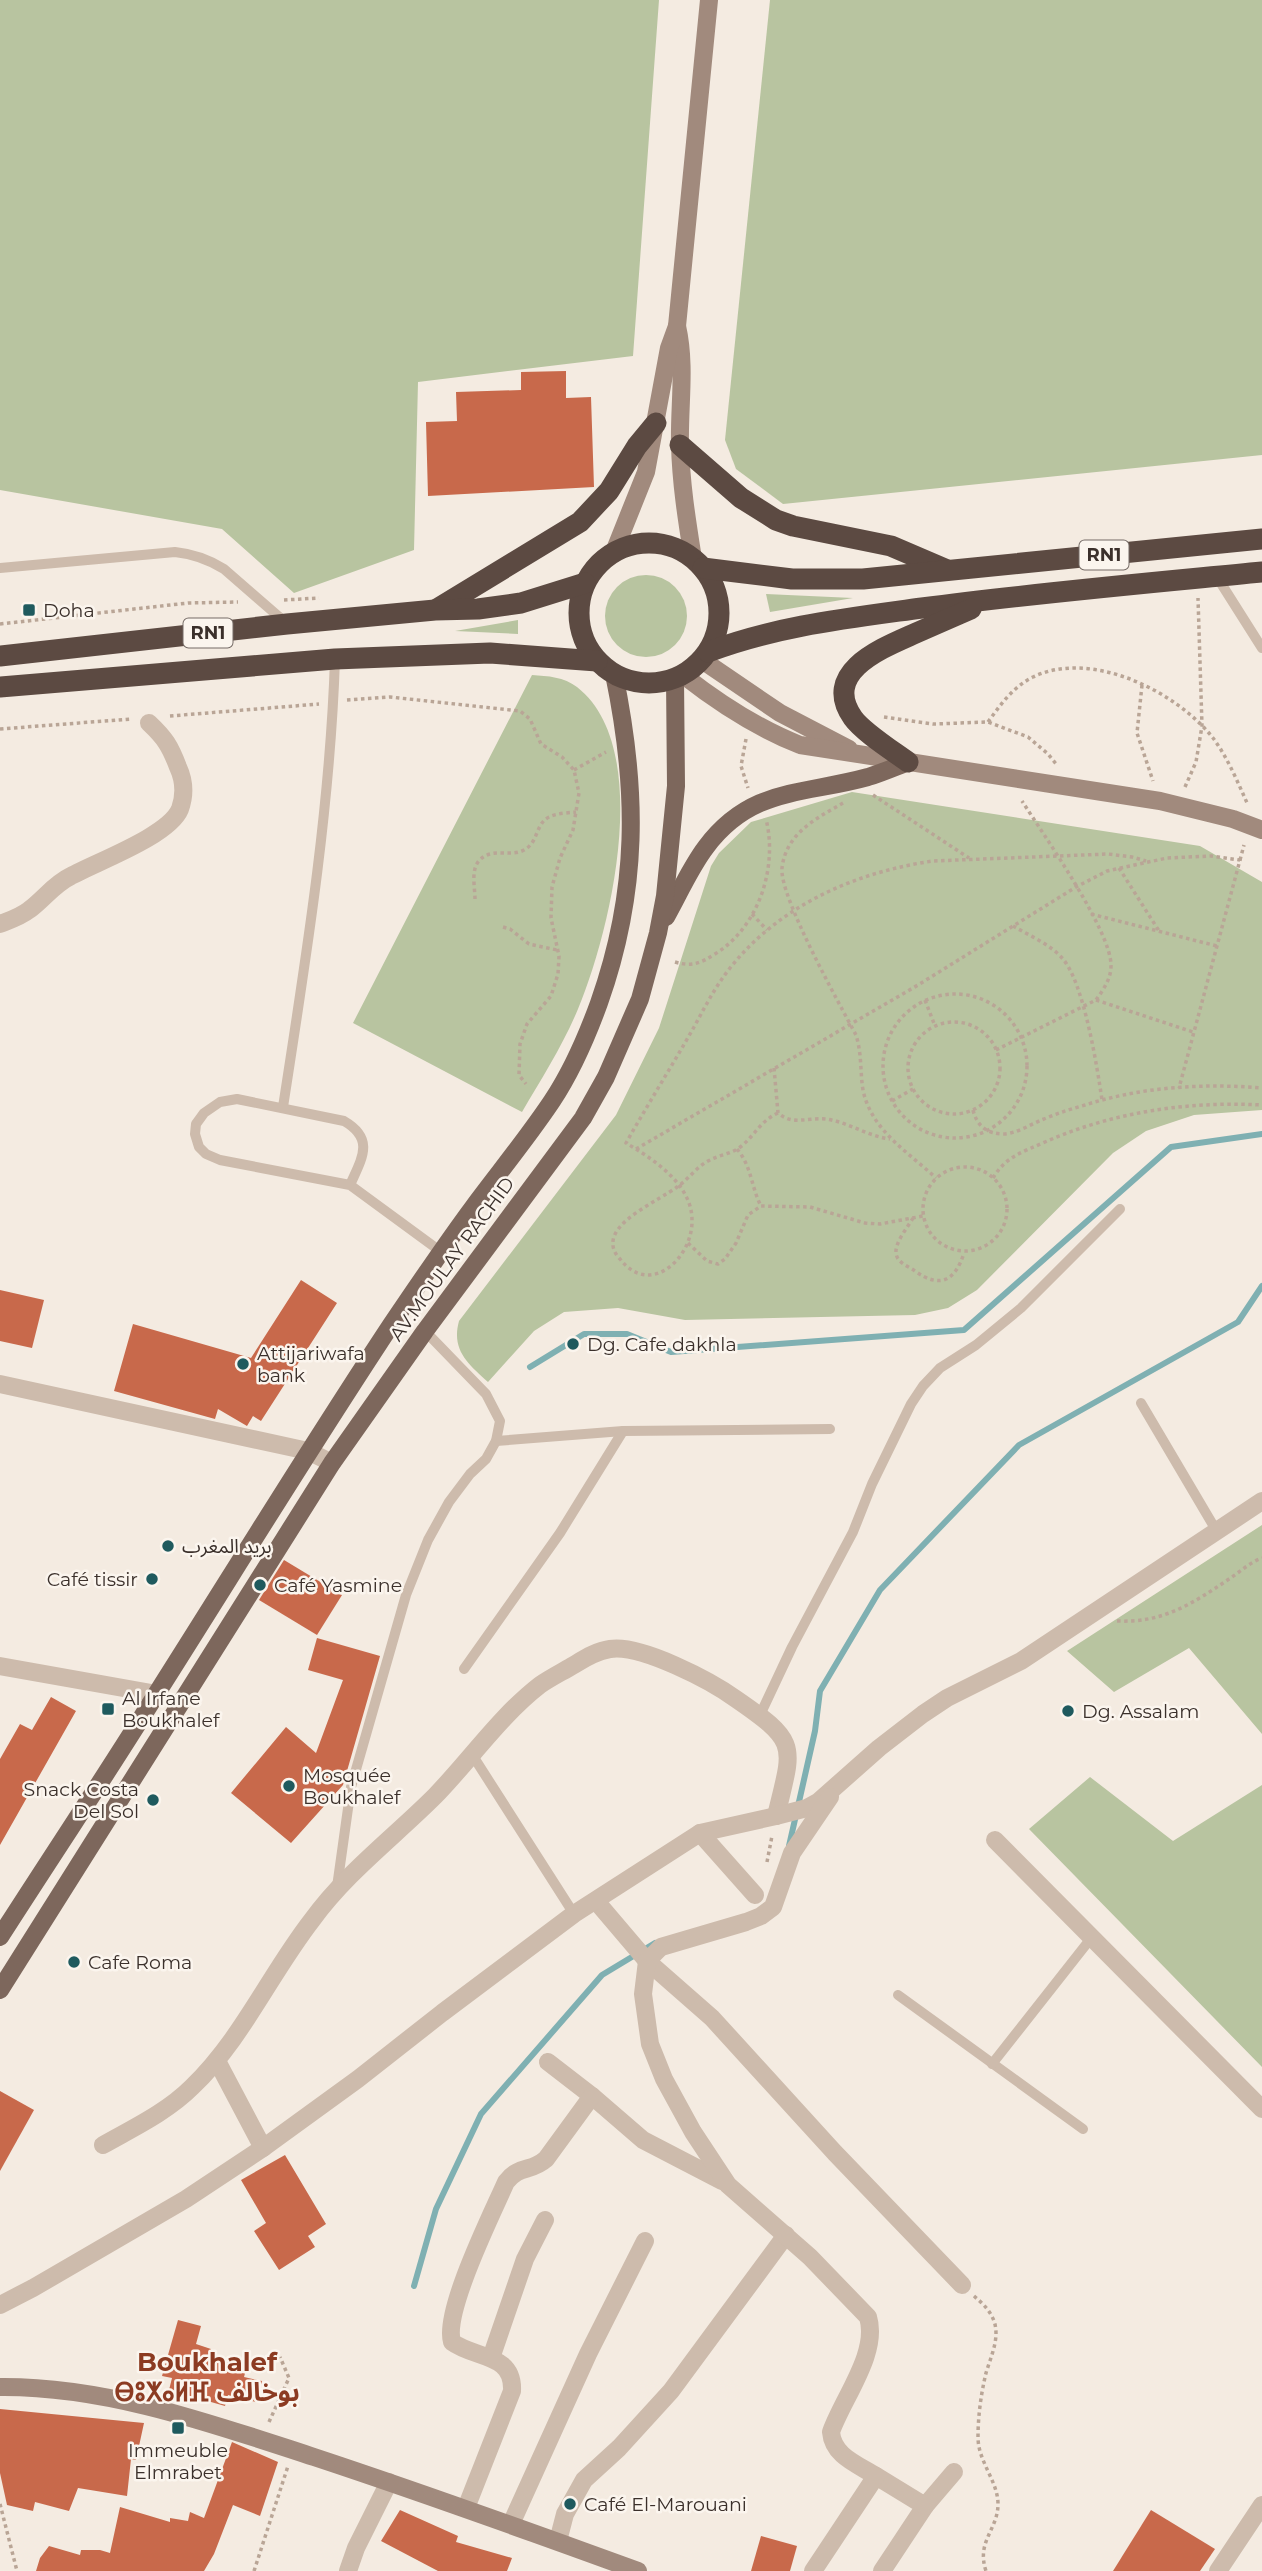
<svg xmlns="http://www.w3.org/2000/svg" width="1262" height="2571" viewBox="0 0 1262 2571" font-family="Montserrat,'Noto Sans Arabic','Noto Sans Tifinagh',sans-serif">
  <style>
    .green { fill: #b8c4a0 }
    .lines { fill: none; stroke-linecap: round; stroke-linejoin: round }
    .stream { stroke: #7fb0b2; stroke-width: 6 }
    .building { fill: #c8694b }
    .path { stroke: #b9a596; stroke-width: 3.5; stroke-dasharray: 3.5 3.5; stroke-linecap: butt }
    .lane { stroke: #cdbbac; stroke-width: 10 }
    .street { stroke: #cdbbac; stroke-width: 18 }
    .secondary { stroke: #a18a7d; stroke-width: 18 }
    .primary { stroke: #7d675c; stroke-width: 18 }
    .highway { stroke: #5c4a42; stroke-width: 21 }
    .poi-dot { fill: #1f5a5e; stroke: #fbf5ee; stroke-width: 2.5 }
    .labels { text-anchor: middle; dominant-baseline: central; stroke-width: 5; stroke-linejoin: round; paint-order: stroke }
    .shield { fill: #fbf5ee; stroke: #756b66; stroke-width: 2 }
    .shield-label { font-size: 18px; font-weight: bold; fill: #3b302b }
    .poi-label { font-size: 19px; fill: #3b302b; stroke: #fbf5ee; text-anchor: start }
    .street-label { font-size: 19px; fill: #3b302b; stroke: #fbf5ee }
    .district-label { font-size: 26px; font-weight: bold; fill: #8c3b22; stroke: #fbf5ee }
  </style>
  <rect width="100%" height="100%" fill="#f4ebe1"/>
  <g class="green">
    <polygon points="0,0 659,0 633,356 418,382 414,550 294,593 222,529 0,490"/>
    <polygon points="770,0 1262,0 1262,455 783,504 736,469 725,440"/>
    <circle cx="646" cy="616" r="41"/>
    <polygon points="766,594 853,598 770,612"/>
    <polygon points="518,620 518,634 455,631"/>
    <path d="M 532,675 C 548,676 564,677 577,687 C 655,748 610,933 578,1009 C 563,1045 542,1078 522,1112 L 353,1023 Z"/>
    <path d="M 852,792 L 1200,846 L 1262,882 L 1262,1110 L 1194,1115 L 1146,1131 L 1113,1153 L 977,1290 L 948,1308 L 915,1315 L 685,1320 L 618,1308 L 564,1312 L 534,1331 L 488,1382 C 468,1364 451,1350 459,1321 L 616,1115 L 659,1028 L 711,866 L 719,853 L 751,822 Z"/>
    <polygon points="1262,1525 1262,1734 1189,1648 1114,1692 1067,1651"/>
    <polygon points="1090,1777 1173,1841 1262,1785 1262,2067 1029,1829"/>
  </g>
  <g class="lines">
    <g class="stream">
      <polyline points="530,1367 584,1334 627,1334 671,1352 964,1330 1171,1147 1262,1134"/>
      <polyline points="789,1846 815,1731 820,1691 880,1590 1019,1445 1238,1322 1262,1286"/>
      <polyline points="414,2286 436,2209 481,2114 602,1975 655,1943"/>
    </g>
  </g>
  <g class="building">
    <polygon points="566,371 566,398 591,397 594,487 428,496 426,422 457,421 456,392 521,390 521,372"/>
    <polygon points="301,1280 337,1303 261,1421 253,1416 247,1426 218,1409 215,1419 114,1391 133,1324 251,1358"/>
    <polygon points="0,1290 44,1300 32,1348 0,1341"/>
    <polygon points="284,1560 342,1595 317,1635 259,1600"/>
    <polygon points="317,1638 380,1656 343,1785 291,1843 231,1793 286,1727 316,1753 343,1680 308,1670"/>
    <polygon points="51,1697 76,1711 0,1845 0,1759 20,1724 32,1730"/>
    <polygon points="0,2091 34,2110 0,2171"/>
    <polygon points="285,2155 326,2224 308,2236 315,2247 279,2270 254,2231 266,2223 241,2180"/>
    <polygon points="178,2320 201,2326 196,2344 211,2349 209,2356 247,2366 244,2377 262,2381 256,2402 228,2395 225,2406 169,2390 172,2378 162,2376"/>
    <polygon points="0,2409 144,2423 136,2460 131,2459 127,2496 78,2488 69,2511 35,2502 33,2511 7,2505 0,2473"/>
    <polygon points="232,2442 278,2462 260,2516 233,2505 214,2554 204,2571 36,2571 40,2558 49,2546 80,2555 81,2550 100,2550 110,2553 120,2507 170,2522 170,2518 188,2521 190,2512 204,2518"/>
    <polygon points="400,2510 458,2536 456,2542 512,2558 507,2571 438,2571 381,2541"/>
    <polygon points="1151,2510 1215,2549 1200,2571 1113,2571"/>
    <polygon points="761,2536 797,2546 790,2571 751,2571"/>
  </g>
  <g class="lines">
    <g class="path">
      <polyline points="284,600 319,598"/>
      <polyline points="0,624 188,603 238,602"/>
      <polyline points="1142,685 1137,733 1153,781"/>
      <polyline points="347,700 390,697 520,711 530,719 541,744 562,757 574,770 579,793 573,830 560,858 552,887 551,918 559,956 558,974 551,996 527,1024 520,1044 519,1075 526,1084"/>
      <polyline points="170,716 319,704"/>
      <polyline points="884,717 933,724 988,722 1028,737 1048,754 1057,765"/>
      <path d="M 988,722 C 1001,704 1013,687 1033,677 C 1091,649 1176,691 1213,738 C 1228,758 1238,783 1248,805"/>
      <polyline points="0,729 131,719"/>
      <polyline points="746,739 741,766 748,788"/>
      <polyline points="574,770 606,752"/>
      <polyline points="1185,787 1196,762 1202,726 1198,598"/>
      <polyline points="873,795 969,858"/>
      <path d="M 843,803 C 817,818 786,833 782,868 C 779,896 840,1005 856,1035 C 862,1054 860,1072 863,1090 C 871,1130 908,1152 936,1178"/>
      <polyline points="1240,860 1244,845"/>
      <polyline points="1119,868 1159,931"/>
      <path d="M 475,899 C 475,888 471,872 478,862 C 490,846 509,858 524,850 C 539,842 535,824 549,817 C 557,813 568,813 576,812"/>
      <polyline points="752,914 767,930"/>
      <polyline points="1091,914 1217,946"/>
      <path d="M 1013,926 C 1030,936 1050,944 1063,959 C 1084,984 1097,1066 1102,1100"/>
      <polyline points="503,927 510,929 529,944 557,950"/>
      <path d="M 675,962 C 692,967 701,963 715,954 C 759,927 778,867 766,819"/>
      <circle cx="955" cy="1066" r="72"/>
      <polyline points="925,1000 935,1026"/>
      <polyline points="1096,1000 1193,1032"/>
      <circle cx="954" cy="1068" r="46"/>
      <path d="M 996,1050 L 1096,1000 C 1103,990 1111,979 1111,966 C 1112,932 1043,834 1022,801"/>
      <path d="M 774,1068 L 778,1113 C 793,1126 808,1117 826,1119 C 848,1122 867,1136 890,1139"/>
      <polyline points="892,1101 913,1089"/>
      <path d="M 973,1110 C 977,1126 987,1134 1004,1134 C 1018,1133 1031,1124 1044,1119 C 1058,1113 1071,1109 1085,1105 C 1141,1087 1203,1083 1262,1088"/>
      <path d="M 778,1113 C 760,1121 754,1137 739,1148 C 730,1154 719,1155 710,1160 C 697,1166 689,1179 677,1187 C 660,1200 610,1221 613,1245 C 613,1250 617,1256 620,1259 C 650,1298 693,1258 692,1220 C 692,1184 653,1159 626,1143 C 648,1104 672,1066 694,1027 C 705,1007 715,987 730,968 C 780,905 856,872 933,861 L 1108,854 L 1132,857 L 1146,861"/>
      <polyline points="636,1149 918,985 1076,887 1107,871 1167,858 1211,856 1240,860 1179,1088"/>
      <path d="M 737,1149 C 752,1167 751,1187 761,1206"/>
      <circle cx="965" cy="1209" r="42"/>
      <path d="M 993,1178 C 1006,1156 1023,1152 1045,1142 C 1113,1112 1188,1101 1262,1105"/>
      <path d="M 913,1218 C 908,1227 895,1242 896,1253 C 897,1263 908,1266 915,1271 C 940,1289 955,1281 964,1253"/>
      <polyline points="688,1243 707,1261 718,1264 725,1259 736,1243 748,1215 761,1206 810,1207 865,1223 880,1224 923,1216"/>
      <path d="M 1117,1621 C 1163,1623 1192,1604 1229,1579 C 1240,1572 1250,1562 1262,1558"/>
      <polyline points="767,1862 772,1836"/>
      <path d="M 974,2296 C 982,2303 990,2310 994,2321 C 1000,2338 991,2356 986,2373 C 981,2394 978,2416 978,2437 C 978,2462 998,2481 998,2504 C 998,2530 976,2541 986,2571"/>
      <polyline points="269,2422 289,2378 280,2357"/>
      <polyline points="0,2504 17,2571"/>
      <polyline points="254,2571 288,2466"/>
    </g>
    <g class="lane">
      <path d="M 0,568 L 175,552 C 194,554 208,559 224,569 L 285,622"/>
      <polyline points="1217,577 1262,648"/>
      <path d="M 283,1107 C 306,958 330,810 335,659"/>
      <path d="M 350,1185 C 362,1158 375,1139 344,1121 L 237,1099 L 220,1102 L 204,1113 L 196,1124 L 195,1134 L 199,1147 L 206,1154 L 220,1160 L 350,1185 L 440,1251"/>
      <polyline points="1141,1403 1216,1530"/>
      <polyline points="496,1441 623,1431 830,1429"/>
      <polyline points="464,1669 560,1533 623,1431"/>
      <polyline points="760,1715 792,1647 853,1532 872,1484 911,1404 923,1386 940,1368 976,1345 1021,1308 1120,1209"/>
      <polyline points="473,1756 574,1914"/>
      <polyline points="337,1887 351,1787 406,1595 428,1540 449,1502 470,1474 486,1459 496,1441 500,1421 486,1394 425,1331"/>
      <polyline points="898,1995 1083,2129"/>
      <polyline points="992,2064 1092,1937"/>
    </g>
    <g class="street">
      <path d="M 0,924 C 10,920 20,917 29,910 C 44,899 54,884 71,876 C 96,862 169,836 180,809 C 185,795 184,780 178,767 C 170,746 165,738 149,723"/>
      <polyline points="0,1384 308,1451 332,1463"/>
      <polyline points="0,1666 157,1694"/>
      <polyline points="700,1833 755,1895"/>
      <polyline points="995,1840 1262,2109"/>
      <polyline points="596,1901 647,1961 712,2018 835,2153 962,2285"/>
      <polyline points="217,2061 263,2148"/>
      <polyline points="548,2062 592,2096 643,2140 722,2181"/>
      <path d="M 103,2145 C 133,2128 167,2112 192,2087 C 242,2039 270,1974 312,1920 C 346,1873 394,1837 435,1796 C 470,1760 500,1716 540,1685 C 550,1678 562,1672 572,1666 C 584,1659 596,1651 610,1649 C 641,1644 711,1681 736,1699 C 800,1743 793,1745 776,1816"/>
      <polyline points="0,2305 33,2288 186,2199 263,2148 358,2079 442,2013 574,1914 700,1833 776,1816 807,1808 818,1802 879,1748 923,1714 947,1698 1021,1661 1262,1501"/>
      <polyline points="491,2358 525,2259 545,2220"/>
      <polyline points="876,2476 925,2506 882,2571"/>
      <polyline points="925,2506 954,2472"/>
      <path d="M 466,2508 L 512,2391 C 514,2353 475,2359 452,2342 C 443,2312 492,2214 506,2182 C 520,2164 530,2173 546,2159 L 592,2096"/>
      <polyline points="511,2524 588,2354 645,2241"/>
      <polyline points="558,2541 565,2514 584,2480 619,2448 671,2391 786,2235"/>
      <polyline points="348,2571 356,2548 389,2482"/>
      <path d="M 813,2571 L 876,2476 C 857,2464 833,2456 831,2432 C 843,2398 879,2353 868,2317 L 810,2257 L 728,2185 L 693,2132 L 664,2079 L 650,2044 L 643,1994 L 647,1961 L 661,1947 L 746,1922 L 761,1916 L 773,1907 L 792,1853 L 830,1797"/>
      <polyline points="1218,2571 1262,2505"/>
    </g>
    <g class="secondary">
      <path d="M 677,326 C 686,366 679,405 680,445 C 681,484 687,521 693,559"/>
      <polyline points="614,552 646,472 669,348 677,326 709,0"/>
      <polyline points="702,660 780,713 849,749"/>
      <path d="M 683,675 C 720,704 757,728 800,745 L 1160,801 L 1233,819 L 1262,830"/>
      <path d="M 0,2387 C 107,2386 213,2424 314,2457 C 423,2493 531,2532 638,2571"/>
    </g>
    <g class="primary">
      <path d="M 666,917 C 679,894 690,868 706,847 C 751,787 803,795 868,777 C 881,773 895,767 908,762"/>
      <path d="M 0,1937 C 52,1856 106,1775 157,1693 C 235,1570 311,1446 391,1325 C 418,1285 445,1245 474,1206 C 500,1171 528,1137 552,1101 C 572,1071 587,1036 599,1003 C 639,890 638,790 614,674"/>
      <polyline points="0,1990 332,1463 425,1331 583,1118 606,1077 640,999 658,933 665,896 676,786 675,678"/>
    </g>
    <g class="highway">
      <polyline points="680,445 741,498 776,520 793,526 891,546 947,570"/>
      <circle cx="649" cy="613" r="70"/>
      <polyline points="703,568 792,579 863,579 1262,539"/>
      <polyline points="437,609 580,522 609,491 637,446 656,423"/>
      <path d="M 708,652 C 776,626 850,618 922,608 C 1035,593 1149,583 1262,572"/>
      <polyline points="0,656 287,624 435,610 478,609 521,603 585,583"/>
      <polyline points="0,687 335,659 490,653 597,661"/>
      <path d="M 908,762 C 893,751 863,732 853,718 C 820,671 885,647 916,633 C 934,625 953,617 971,609"/>
    </g>
  </g>
  <g class="poi-dot">
    <rect x="22" y="603" width="14" height="14" rx="3.5"/>
    <circle cx="573" cy="1344" r="7"/>
    <circle cx="243" cy="1364" r="7"/>
    <circle cx="168" cy="1546" r="7"/>
    <circle cx="152" cy="1579" r="7"/>
    <circle cx="260" cy="1585" r="7"/>
    <rect x="101" y="1702" width="14" height="14" rx="3.5"/>
    <circle cx="1068" cy="1711" r="7"/>
    <circle cx="289" cy="1786" r="7"/>
    <circle cx="153" cy="1800" r="7"/>
    <circle cx="74" cy="1962" r="7"/>
    <rect x="171" y="2421" width="14" height="14" rx="3.5"/>
    <circle cx="570" cy="2504" r="7"/>
  </g>
  <g class="labels">
    <g class="shield">
      <rect x="1079.5" y="540.5" width="49" height="29" rx="5"/>
      <rect x="183.5" y="618.5" width="49" height="29" rx="5"/>
    </g>
    <g class="shield-label">
      <text x="1104" y="555">RN1</text>
      <text x="208" y="633">RN1</text>
    </g>
    <g class="poi-label">
      <text x="43" y="610">Doha</text>
      <text x="587" y="1344">Dg. Cafe dakhla</text>
      <text x="257" y="1353">Attijariwafa<tspan x="257" dy="22">bank</tspan></text>
      <text x="182" y="1546">بريد المغرب</text>
      <text x="138" y="1579" text-anchor="end">Café tissir</text>
      <text x="274" y="1585">Café Yasmine</text>
      <text x="122" y="1698">Al Irfane<tspan x="122" dy="22">Boukhalef</tspan></text>
      <text x="1082" y="1711">Dg. Assalam</text>
      <text x="303" y="1775">Mosquée<tspan x="303" dy="22">Boukhalef</tspan></text>
      <text x="139" y="1789" text-anchor="end">Snack Costa<tspan x="139" dy="22">Del Sol</tspan></text>
      <text x="88" y="1962">Cafe Roma</text>
      <text x="178" y="2450" text-anchor="middle">Immeuble<tspan x="178" dy="22">Elmrabet</tspan></text>
      <text x="584" y="2504">Café El-Marouani</text>
    </g>
    <g class="street-label">
      <text transform="translate(452 1259) rotate(-54)">AV.MOULAY RACHID</text>
    </g>
    <g class="district-label">
      <text x="207" y="2362">Boukhalef<tspan x="207" dy="30">ⴱⵓⵅⴰⵍⴼ بوخالف</tspan></text>
    </g>
  </g>
</svg>
